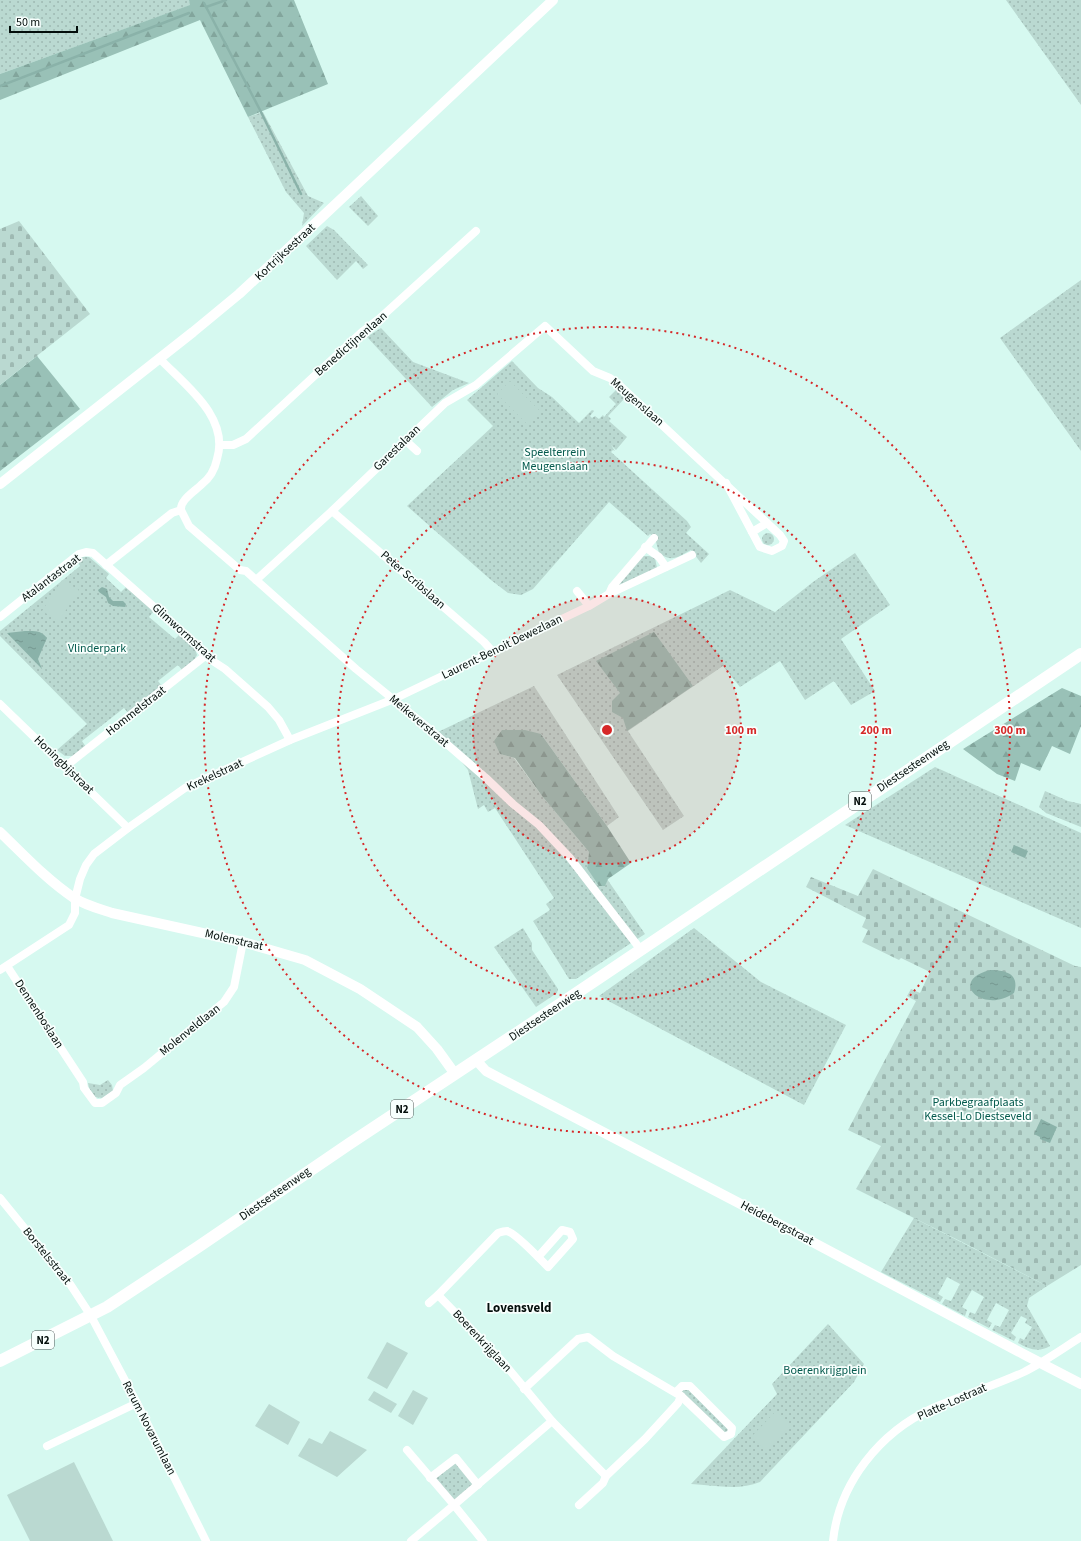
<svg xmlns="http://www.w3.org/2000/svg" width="1081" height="1541" viewBox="0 0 1081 1541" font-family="'Source Sans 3',sans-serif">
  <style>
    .green { fill: url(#green-dots) }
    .forest { fill: url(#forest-firs) }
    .cemetery { fill: url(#cemetery-stones) }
    .pitch { fill: #bad9d1 }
    .water { fill: url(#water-ripples) }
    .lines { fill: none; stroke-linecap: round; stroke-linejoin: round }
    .stream { stroke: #8ab2a9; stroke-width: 2.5 }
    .minor { stroke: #fff; stroke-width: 8 }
    .tertiary { stroke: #fff; stroke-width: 10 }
    .primary { stroke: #fff; stroke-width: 12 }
    .ring { fill: none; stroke: #d62828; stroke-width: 2; stroke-dasharray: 2 4 }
    .labels { text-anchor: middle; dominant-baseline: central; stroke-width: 3.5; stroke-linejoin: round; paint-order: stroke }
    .shield { fill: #f8fffd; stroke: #4c5654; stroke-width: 1 }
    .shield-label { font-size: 11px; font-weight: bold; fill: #030e0b }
    .street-label { font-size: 12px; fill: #030e0b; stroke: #f8fffd }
    .park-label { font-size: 12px; fill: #045a4d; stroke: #f8fffd }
    .neighbourhood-label { font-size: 13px; font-weight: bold; fill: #030e0b; stroke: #f8fffd }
    .centre { fill: #d62828; stroke: #f8fffd; stroke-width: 2 }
    .ring-label { font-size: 12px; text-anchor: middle; font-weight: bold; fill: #d62828; stroke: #f8fffd; stroke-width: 3.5; stroke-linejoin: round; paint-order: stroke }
  </style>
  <defs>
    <pattern id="green-dots" width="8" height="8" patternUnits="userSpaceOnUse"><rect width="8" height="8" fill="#bad9d1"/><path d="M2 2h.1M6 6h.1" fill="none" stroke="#9eb9b2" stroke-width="1.8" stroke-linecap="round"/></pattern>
    <pattern id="forest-firs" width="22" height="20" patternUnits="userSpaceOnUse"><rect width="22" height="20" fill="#99c1b7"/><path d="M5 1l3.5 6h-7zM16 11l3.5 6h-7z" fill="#82a59c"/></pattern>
    <pattern id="cemetery-stones" width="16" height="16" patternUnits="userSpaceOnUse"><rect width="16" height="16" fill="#bad9d1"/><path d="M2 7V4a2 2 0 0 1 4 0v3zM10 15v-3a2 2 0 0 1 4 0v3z" fill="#9eb9b2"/></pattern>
    <pattern id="water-ripples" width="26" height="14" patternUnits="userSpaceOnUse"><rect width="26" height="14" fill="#8ab2a9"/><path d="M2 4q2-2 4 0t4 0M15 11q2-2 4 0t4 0" fill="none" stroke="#759890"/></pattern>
  </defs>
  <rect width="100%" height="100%" fill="#d6f9f0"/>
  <g class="green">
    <polygon points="0,0 189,0 191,5 0,74"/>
    <polygon points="1006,0 1081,0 1081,105"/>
    <polygon points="263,112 308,196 324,203 302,226 304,213 286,192 248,117"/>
    <polygon points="361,196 378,216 368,226 349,207"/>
    <polygon points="327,226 334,230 368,265 363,269 356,261 337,280 306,246"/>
    <polygon points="1081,280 1081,451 1000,338"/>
    <polygon points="381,328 413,362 469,383 453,390 432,407 367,337"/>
    <path d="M 512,361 L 538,388 L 552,397 L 579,423 L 592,410 L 594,411 L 590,416 L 592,418 L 595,416 L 599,419 L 603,415 L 604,417 L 616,404 L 609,397 L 616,390 L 625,398 L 608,416 L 611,419 L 609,421 L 627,437 L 616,450 L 611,445 L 615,451 L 613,450 L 611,452 L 687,521 L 691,527 L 686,533 L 709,554 L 701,563 L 691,550 C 678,557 672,563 659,553 L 655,538 L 650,534 L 648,536 L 609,502 L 533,589 L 521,595 L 508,593 L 491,580 L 407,506 L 493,426 L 467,400 Z"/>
    <circle cx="768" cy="539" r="6"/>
    <polygon points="855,553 890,605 841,639 875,691 851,705 834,681 805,700 780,661 740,687 723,666 628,731 684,816 663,830 557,675 730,590 775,612 813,582"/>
    <polygon points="642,556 649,556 655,558 657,568 618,586 618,584"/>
    <polygon points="83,557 89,557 109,574 106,578 121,592 126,587 154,611 149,617 175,639 180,634 195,649 197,655 194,660 182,670 178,665 158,681 162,686 128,713 124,708 82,741 86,747 74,756 65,756 57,750 87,724 0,636 0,631 80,566 76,560"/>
    <polygon points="534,686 619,817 607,826 541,734 500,754 514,758 542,796 589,852 587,868 607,879 645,934 576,979 569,979 533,921 550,910 546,904 554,898 495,808 488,812 484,805 478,809 468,770 438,732"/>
    <polygon points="935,767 1081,833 1081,928 845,825"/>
    <polygon points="1045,791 1068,801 1081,804 1081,827 1046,813 1039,807"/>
    <polygon points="523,928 532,943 532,950 558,989 557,993 536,1007 494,947"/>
    <polygon points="694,928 761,982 846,1025 804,1105 599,996"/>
    <polygon points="108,1080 112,1085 113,1091 102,1098 95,1097 89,1088 88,1083 100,1085"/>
    <path d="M 914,1218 L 1047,1286 L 1029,1298 L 1027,1306 L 1050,1346 C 1038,1353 1029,1349 1018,1343 L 1020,1338 L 1024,1340 L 1032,1327 L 1025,1323 L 1027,1319 L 1021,1316 L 1011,1333 L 1016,1337 L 1014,1341 L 992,1330 L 995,1325 L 1000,1327 L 1009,1310 L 996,1303 L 987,1320 L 992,1323 L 989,1328 L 968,1317 L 970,1312 L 975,1314 L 984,1297 L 972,1290 L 962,1307 L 967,1310 L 965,1316 L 942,1304 L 945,1299 L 951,1301 L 960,1284 L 947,1277 L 938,1294 L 943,1297 L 940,1302 L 881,1272 Z"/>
    <path d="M 828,1324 L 864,1364 L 854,1382 L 760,1482 C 739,1491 714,1485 691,1484 L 777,1394 L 772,1384 Z"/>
    <polygon points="687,1388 729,1430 725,1434 682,1392 682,1390"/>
    <polygon points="456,1458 478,1485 454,1505 430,1478"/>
  </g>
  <g class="forest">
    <polygon points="189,0 294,0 328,84 248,117 200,20 0,100 0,74 190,5"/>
    <polygon points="37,356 80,409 0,471 0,385"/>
    <polygon points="654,632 693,686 627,731 623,718 612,712 612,701 620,693 596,661"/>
    <polygon points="1062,688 1081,696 1081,726 1070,754 1052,746 1040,771 1021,763 1015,781 997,774 963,749"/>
    <polygon points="502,730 525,730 541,734 607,826 631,863 608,879 605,886 599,886 587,868 589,852 542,796 515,758 500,754 494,741"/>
  </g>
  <g class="cemetery">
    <polygon points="19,221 90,314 0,385 0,229"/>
    <polygon points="873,869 1075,966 1081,967 1081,1265 1047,1286 962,1242 856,1189 881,1146 848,1130 916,1001 907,996 911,989 920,993 930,972 901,958 899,960 862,942 868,930 862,927 866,918 806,887 811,877 858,896"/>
  </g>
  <g class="pitch">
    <polygon points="510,381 540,411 527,424 497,394"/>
    <polygon points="62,580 79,590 59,621 42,611"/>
    <polygon points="387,1342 408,1353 387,1389 367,1378"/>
    <polygon points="413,1390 428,1398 413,1425 398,1416"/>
    <polygon points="374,1391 397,1404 391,1413 368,1400"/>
    <polygon points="269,1404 300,1422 288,1445 255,1426"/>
    <polygon points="776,1411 791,1425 767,1451 751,1437"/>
    <polygon points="330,1431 367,1450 337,1477 298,1456 309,1438 322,1444"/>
    <polygon points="74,1462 113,1541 30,1541 7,1495"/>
  </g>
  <g class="water">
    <polygon points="102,587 107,589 109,597 113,601 123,601 126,604 125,607 113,606 108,603 106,597 99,592 98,590"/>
    <path d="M 25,631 C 34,631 41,630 47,638 L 38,659 L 42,669 L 7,633 Z"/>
    <polygon points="1014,845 1028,851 1025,858 1011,852"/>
    <path d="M 990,970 C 1006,970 1020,974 1014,993 C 983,1015 947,981 990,970 Z"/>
    <polygon points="1041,1119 1057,1127 1050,1143 1040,1139 1040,1137 1034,1134"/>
  </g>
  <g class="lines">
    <g class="stream">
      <polyline points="204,3 260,110 301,194"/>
      <polyline points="206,7 226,0"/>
      <polyline points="0,86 189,13"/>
    </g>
    <g class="minor">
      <path d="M 159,358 C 185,385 230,417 217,459 C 215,469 209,479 201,485 C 194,492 180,500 181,510"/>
      <polyline points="405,440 417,451"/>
      <polyline points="220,445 233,445 246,439 362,332 379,319 476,231"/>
      <polyline points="181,510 189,526 240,570 246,571 256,580 356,669 426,726 486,778 513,804 539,825 570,858 641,950"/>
      <polyline points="332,511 484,642 492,651"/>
      <polyline points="752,532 767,523"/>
      <polyline points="654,538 612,587 609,594 692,555"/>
      <polyline points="645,547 659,557 666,567"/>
      <polyline points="106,565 172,513 181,510"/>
      <polyline points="256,580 332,511 445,403 476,385 545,326 593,371 610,378 617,383 780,535 784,541 782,546 772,551 760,547 726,483"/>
      <polyline points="577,591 589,606"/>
      <polyline points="0,617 79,554 86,552 93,553 196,644 205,656 225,669 268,707 279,720 290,740"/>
      <polyline points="0,704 128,828"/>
      <polyline points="66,766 205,656"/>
      <polyline points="7,966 83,1082 84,1088 95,1103 102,1103 116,1093 120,1085 144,1068 224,1002 234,987 243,942"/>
      <polyline points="0,970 69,925 75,913 75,899 80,879 86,865 94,854 128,828 185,788 290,740 394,699 589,606 609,594"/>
      <polyline points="0,1198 70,1284 91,1316 137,1403 206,1541"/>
      <path d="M 538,1257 L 562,1230 L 570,1232 L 573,1239 L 548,1267 C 540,1259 516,1233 507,1231 C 504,1231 501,1232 498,1233 L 438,1295 L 502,1361 L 552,1421 L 606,1476 L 645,1439 L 678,1403 L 681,1396"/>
      <polyline points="429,1303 438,1295"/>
      <polyline points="524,1389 578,1339 588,1337 613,1356 681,1396 724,1437 731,1434 732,1428 690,1386 682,1386 676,1392"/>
      <polyline points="47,1446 137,1403"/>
      <polyline points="407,1450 454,1505 411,1541"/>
      <polyline points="430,1478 456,1458 478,1485"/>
      <polyline points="579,1505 603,1483 606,1476"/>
      <polyline points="483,1541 454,1505 552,1421"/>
      <path d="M 833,1541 C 839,1483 880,1432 933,1408 C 963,1395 994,1386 1024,1372 C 1044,1362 1062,1349 1081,1337"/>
    </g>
    <g class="tertiary">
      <polyline points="0,484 193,332 239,294 322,217 553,0"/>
      <path d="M 0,832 C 24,855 47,880 74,898 C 85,905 100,909 112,913 L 243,942 L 305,960 L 360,989 L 417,1027 L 437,1049 L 455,1074"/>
      <polyline points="476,1060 486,1071 756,1212 1027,1356 1081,1384"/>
    </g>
    <polyline class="primary" points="0,1361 107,1307 198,1247 349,1144 532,1023 1081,654"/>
  </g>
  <circle cx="607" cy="730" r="134" fill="#d62828" fill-opacity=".12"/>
  <g class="ring">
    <circle cx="607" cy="730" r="134"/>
    <circle cx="607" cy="730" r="269"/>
    <circle cx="607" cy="730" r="403"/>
  </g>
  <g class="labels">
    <g class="shield">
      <rect x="849" y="792" width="22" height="18" rx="3"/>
      <rect x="391" y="1100" width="22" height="18" rx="3"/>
      <rect x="32" y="1331" width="22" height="18" rx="3"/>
    </g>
    <g class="shield-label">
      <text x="860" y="801">N2</text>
      <text x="402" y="1109">N2</text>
      <text x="43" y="1340">N2</text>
    </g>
    <g class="street-label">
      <text transform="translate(285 252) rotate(-43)">Kortrijksestraat</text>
      <text transform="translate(351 344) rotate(-41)">Benedictijnenlaan</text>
      <text transform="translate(637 402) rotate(41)">Meugenslaan</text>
      <text transform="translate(397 448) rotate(-44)">Garestalaan</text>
      <text transform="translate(51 578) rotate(-37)">Atalantastraat</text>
      <text transform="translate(413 580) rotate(41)">Peter Scribslaan</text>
      <text transform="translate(184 633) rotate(42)">Glimwormstraat</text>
      <text transform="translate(502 647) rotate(-26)">Laurent-Benoit Dewezlaan</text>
      <text transform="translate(136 711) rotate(-38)">Hommelstraat</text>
      <text transform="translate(419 721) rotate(40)">Meikeverstraat</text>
      <text transform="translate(64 765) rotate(44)">Honingbijstraat</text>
      <text transform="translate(913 766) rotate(-34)">Diestsesteenweg</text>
      <text transform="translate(215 775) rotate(-25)">Krekelstraat</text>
      <text transform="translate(234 940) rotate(13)">Molenstraat</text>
      <text transform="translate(39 1014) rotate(57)">Dennenboslaan</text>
      <text transform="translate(545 1015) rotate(-34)">Diestsesteenweg</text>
      <text transform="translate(190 1030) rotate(-39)">Molenveldlaan</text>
      <text transform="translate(275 1194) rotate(-35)">Diestsesteenweg</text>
      <text transform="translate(777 1223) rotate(28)">Heidebergstraat</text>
      <text transform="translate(47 1256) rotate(51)">Borstelsstraat</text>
      <text transform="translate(482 1341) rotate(47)">Boerenkrijglaan</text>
      <text transform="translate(952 1402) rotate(-24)">Platte-Lostraat</text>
      <text transform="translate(149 1428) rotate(63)">Rerum Novarumlaan</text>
    </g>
    <g class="park-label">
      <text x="555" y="452">Speelterrein<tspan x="555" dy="14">Meugenslaan</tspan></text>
      <text x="97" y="648">Vlinderpark</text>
      <text x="978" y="1102">Parkbegraafplaats<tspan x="978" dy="14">Kessel-Lo Diestseveld</tspan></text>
      <text x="825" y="1370">Boerenkrijgplein</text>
    </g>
    <g class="neighbourhood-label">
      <text x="519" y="1308">Lovensveld</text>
    </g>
  </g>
  <circle cx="607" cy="730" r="6" class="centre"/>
  <g class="ring-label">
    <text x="741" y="734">100 m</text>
    <text x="876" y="734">200 m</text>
    <text x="1010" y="734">300 m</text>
  </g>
  <path d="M10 26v6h67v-6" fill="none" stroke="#030e0b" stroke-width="2"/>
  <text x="16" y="26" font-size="12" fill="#030e0b" stroke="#f8fffd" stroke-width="3" paint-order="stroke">50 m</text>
</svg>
